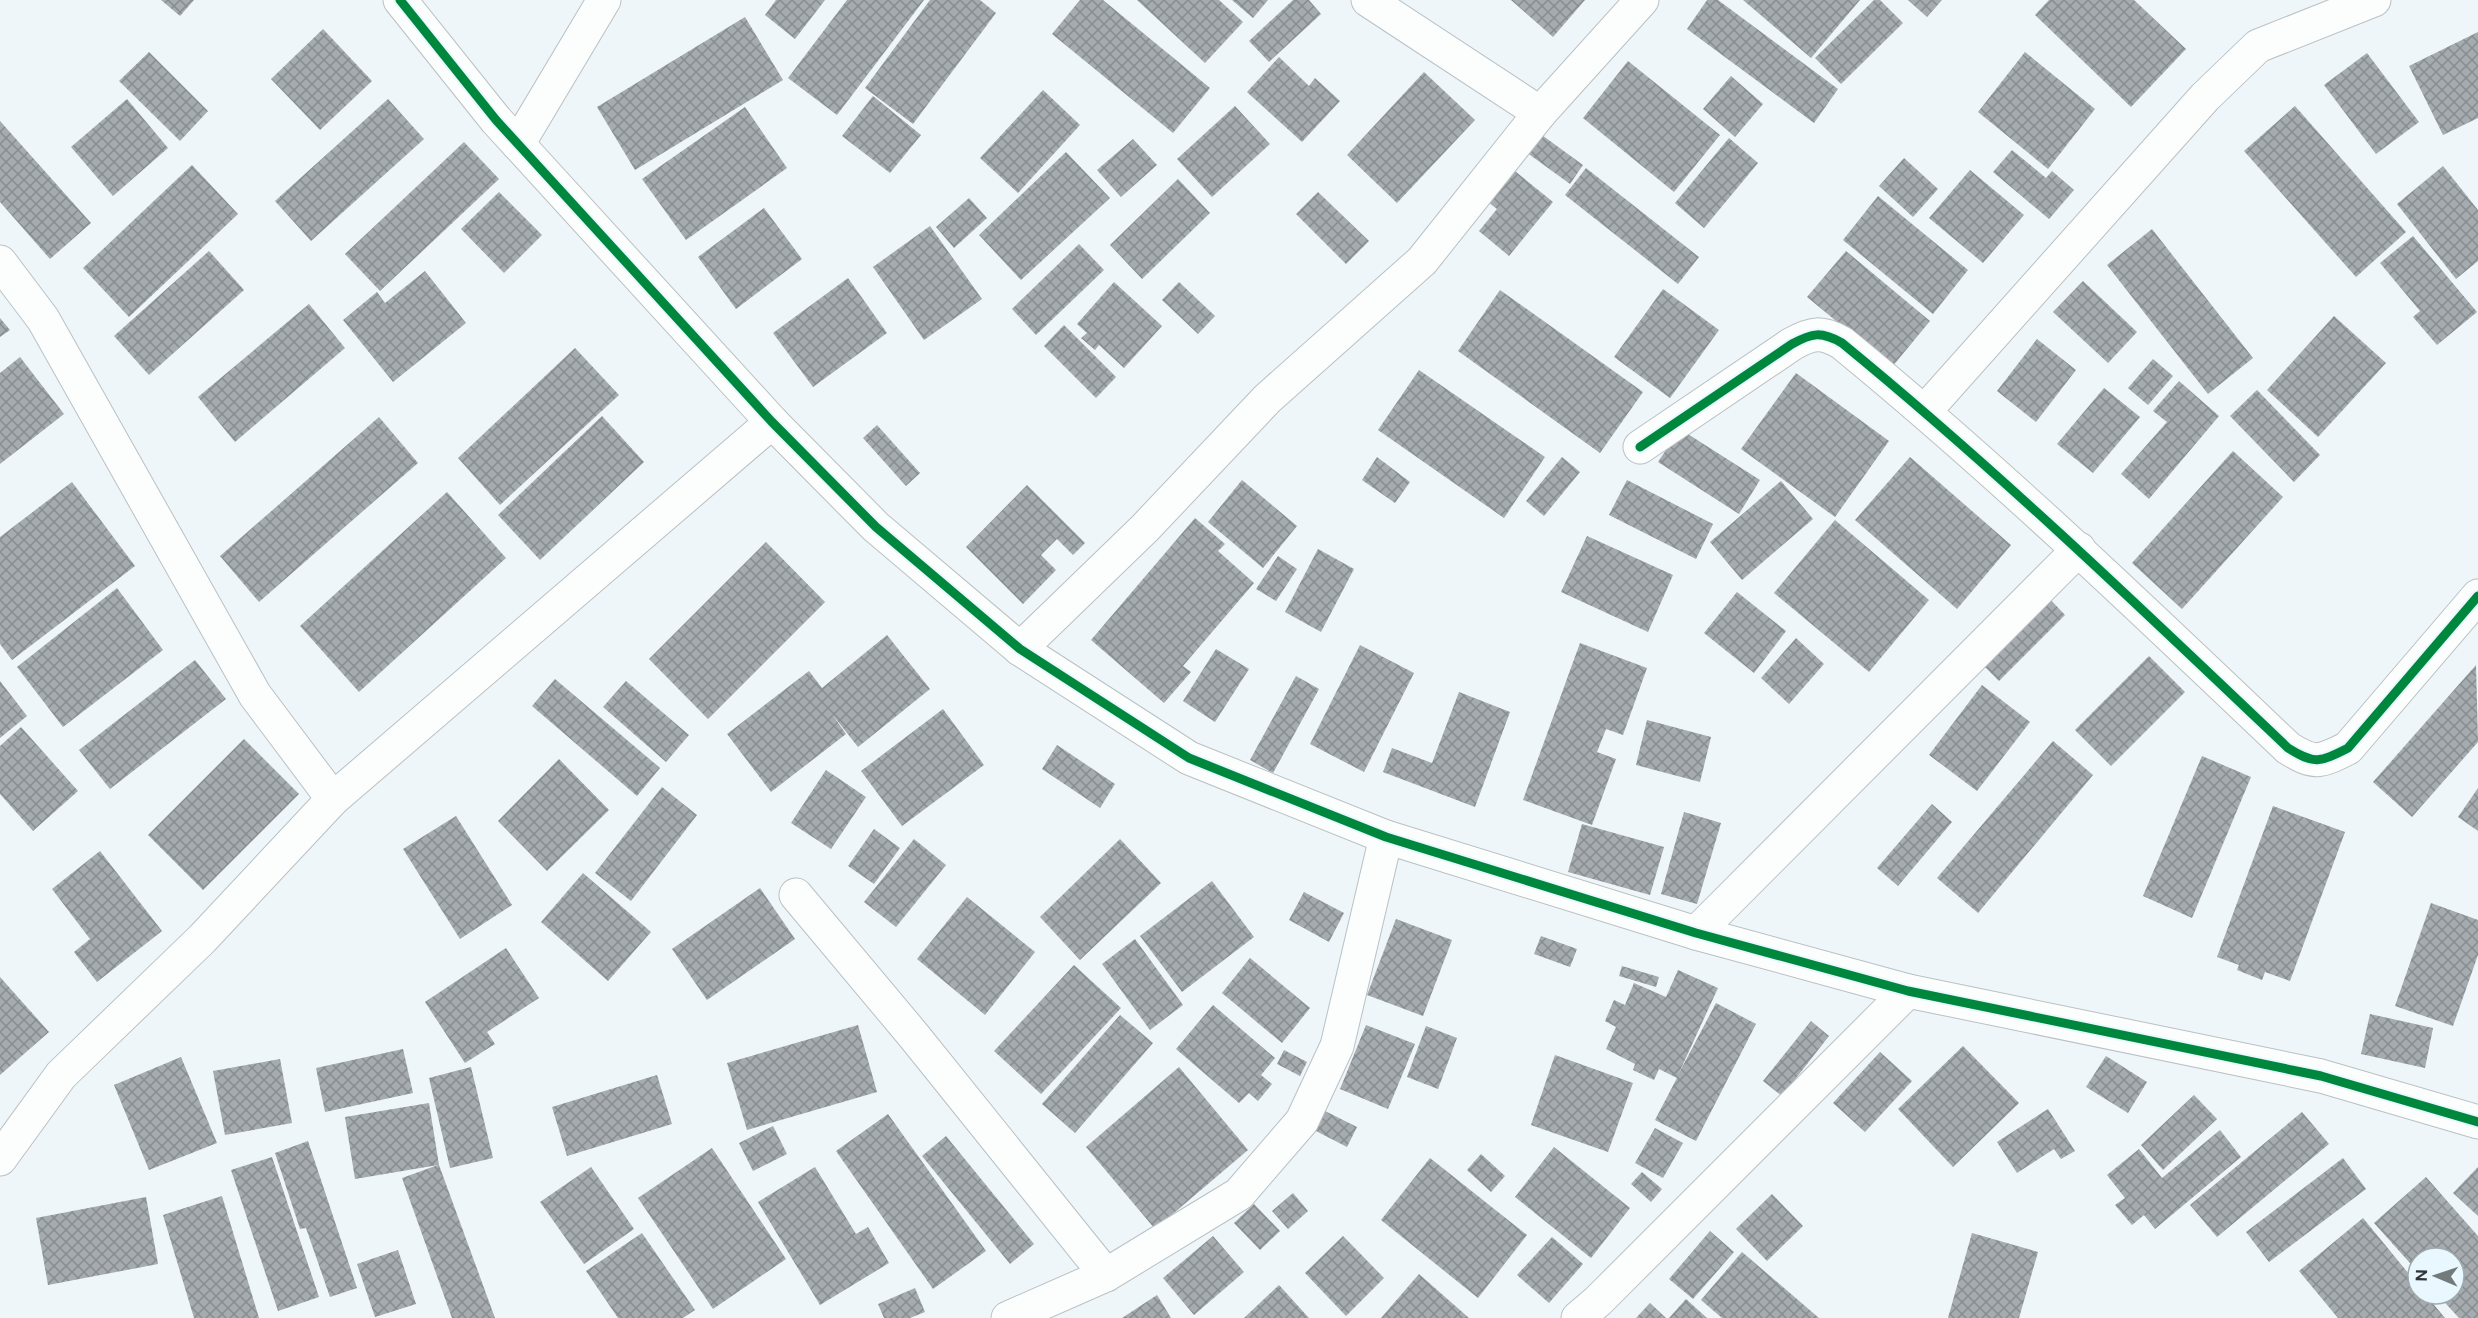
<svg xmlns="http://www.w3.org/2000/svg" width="2478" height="1318" viewBox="0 0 2478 1318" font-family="Figtree,sans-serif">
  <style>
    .building { fill: url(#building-cross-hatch) }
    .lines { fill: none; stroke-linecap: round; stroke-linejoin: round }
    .minor-casing { stroke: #bac0c3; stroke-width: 35 }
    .minor { stroke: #fcfefe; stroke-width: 33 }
    .cycleway-casing { stroke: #e9f8fe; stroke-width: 13 }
    .cycleway { stroke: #00873e; stroke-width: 9 }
  </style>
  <defs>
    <pattern id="building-cross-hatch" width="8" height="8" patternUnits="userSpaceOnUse" patternTransform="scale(1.5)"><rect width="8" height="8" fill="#a5abae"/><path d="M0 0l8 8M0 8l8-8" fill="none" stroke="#878c8f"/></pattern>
  </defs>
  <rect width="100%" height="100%" fill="#eef6f9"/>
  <g class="building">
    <polygon points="161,0 194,0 180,16"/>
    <polygon points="776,0 825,0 795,39 765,15"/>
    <polygon points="847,0 924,0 837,115 788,78"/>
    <polygon points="930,0 980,0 996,13 913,124 865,88"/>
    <polygon points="1080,0 1103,0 1210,88 1173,133 1052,34"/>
    <polygon points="1137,0 1219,0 1243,22 1205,63"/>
    <polygon points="1232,0 1268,0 1253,18"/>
    <polygon points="1293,0 1309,0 1321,14 1269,62 1249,41"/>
    <polygon points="1511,0 1585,0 1553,37"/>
    <polygon points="1707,0 1718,0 1838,89 1814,123 1687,29"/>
    <polygon points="1743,0 1860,0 1811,58"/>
    <polygon points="1874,0 1880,0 1903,23 1841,84 1815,58"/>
    <polygon points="1908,0 1942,0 1927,17"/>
    <polygon points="2049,0 2134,0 2186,49 2131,107 2035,15"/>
    <polygon points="745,17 783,80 635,170 597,107"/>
    <polygon points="323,29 372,81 320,130 271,79"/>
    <polygon points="2478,32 2478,118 2443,135 2409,66"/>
    <polygon points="149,52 208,111 180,141 119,81"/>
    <polygon points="2025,52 2095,109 2048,169 1978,112"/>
    <polygon points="2367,53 2419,122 2376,154 2324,85"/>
    <polygon points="1279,57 1309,86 1315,78 1340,101 1302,142 1247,92"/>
    <polygon points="1628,61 1720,135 1674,192 1583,118"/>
    <polygon points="1424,72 1475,120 1397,203 1347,155"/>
    <polygon points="1731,76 1763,104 1735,137 1703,109"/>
    <polygon points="1043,90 1080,125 1018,193 980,158"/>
    <polygon points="873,96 921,135 890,173 842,136"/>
    <polygon points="127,99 168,148 113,196 71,147"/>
    <polygon points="388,99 424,139 311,241 275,201"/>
    <polygon points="1235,106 1270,144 1212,197 1177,159"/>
    <polygon points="2295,106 2406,232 2356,277 2244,151"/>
    <polygon points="745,107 787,168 686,240 642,179"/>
    <polygon points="0,121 91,223 50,259 0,202"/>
    <polygon points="1539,133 1583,165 1570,184 1526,152"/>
    <polygon points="1729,138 1758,163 1704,228 1675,203"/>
    <polygon points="1133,139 1157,165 1121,197 1097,170"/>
    <polygon points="464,142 499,179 380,291 345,254"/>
    <polygon points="2012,150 2046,178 2052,171 2074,190 2049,219 1993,172"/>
    <polygon points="1066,152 1110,198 1021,280 979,235"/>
    <polygon points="1904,158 1938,189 1913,217 1879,186"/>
    <polygon points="192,165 238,214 129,317 83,268"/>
    <polygon points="2443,166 2478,210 2478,261 2456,279 2397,204"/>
    <polygon points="1510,167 1553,202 1509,256 1479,231 1497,209 1484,199"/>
    <polygon points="1586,168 1699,257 1678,284 1565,195"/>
    <polygon points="1970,170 2024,215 1983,263 1929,218"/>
    <polygon points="1178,179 1210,213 1142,279 1110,245"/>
    <polygon points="499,192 542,235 504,273 461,229"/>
    <polygon points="1318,192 1369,241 1346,264 1296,214"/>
    <polygon points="1878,196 1968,270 1933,314 1843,240"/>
    <polygon points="969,198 987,218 954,248 936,227"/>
    <polygon points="764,208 802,259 736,309 698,257"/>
    <polygon points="930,226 982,299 924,340 873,267"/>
    <polygon points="2152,229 2253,358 2208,394 2107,265"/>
    <polygon points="2413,236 2477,312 2437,345 2413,317 2420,311 2380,263"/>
    <polygon points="1079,244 1104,270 1036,335 1012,309"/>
    <polygon points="209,251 244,290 149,375 114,336"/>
    <polygon points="1846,251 1930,321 1892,367 1807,297"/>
    <polygon points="425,271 466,323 393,382 343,320 377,292 385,303"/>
    <polygon points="848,278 887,333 813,387 773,333"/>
    <polygon points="2083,281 2137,332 2108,363 2053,312"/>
    <polygon points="1114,282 1162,326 1124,368 1099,345 1095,350 1081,338 1087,333 1077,324"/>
    <polygon points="1179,282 1215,316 1198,334 1162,300"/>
    <polygon points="1663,289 1719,330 1670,398 1614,357"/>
    <polygon points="1500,290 1643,392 1600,453 1458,351"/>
    <polygon points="309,304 345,348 235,442 198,397"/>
    <polygon points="2334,316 2386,363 2318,437 2267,390"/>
    <polygon points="0,318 10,330 0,337"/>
    <polygon points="1064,325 1116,377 1096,398 1044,346"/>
    <polygon points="2037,339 2076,370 2036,422 1997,391"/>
    <polygon points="575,348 619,395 500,505 458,458"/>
    <polygon points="20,357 64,414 0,464 0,373"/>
    <polygon points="2153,359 2173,376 2148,405 2128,388"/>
    <polygon points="1419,370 1545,457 1504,518 1378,430"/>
    <polygon points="1796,373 1889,441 1835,517 1741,449"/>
    <polygon points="2179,381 2219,416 2149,499 2121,474 2167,422 2153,411"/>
    <polygon points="2104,388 2140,417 2093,473 2057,444"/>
    <polygon points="2257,390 2320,455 2294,482 2230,416"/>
    <polygon points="602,416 644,462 540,560 498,515"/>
    <polygon points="379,417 418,463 259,602 220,556"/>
    <polygon points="877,425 920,473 906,486 863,438"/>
    <polygon points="1680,429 1760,480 1739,514 1658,462"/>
    <polygon points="2233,451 2283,497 2182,609 2132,563"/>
    <polygon points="1377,457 1410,482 1395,503 1362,480"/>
    <polygon points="1562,457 1580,472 1544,516 1526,501"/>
    <polygon points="1910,457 2011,545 1957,609 1855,520"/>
    <polygon points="1242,480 1297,526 1263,568 1208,522"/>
    <polygon points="1627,480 1713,524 1696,559 1609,515"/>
    <polygon points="1781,481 1813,519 1742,580 1710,542"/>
    <polygon points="72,482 135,566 12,660 0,644 0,537"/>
    <polygon points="1027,485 1085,543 1073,555 1057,539 1041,555 1056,570 1023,604 966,547"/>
    <polygon points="447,492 506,558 359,692 300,626"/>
    <polygon points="1195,518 1225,544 1218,551 1254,583 1183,666 1191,672 1164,703 1091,640"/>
    <polygon points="1835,520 1929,600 1869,672 1774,593"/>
    <polygon points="1587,536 1673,575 1648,632 1561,592"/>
    <polygon points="766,542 825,602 708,719 649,659"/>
    <polygon points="1318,549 1354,569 1321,632 1285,612"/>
    <polygon points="1278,556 1297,569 1276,601 1256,589"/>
    <polygon points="117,588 163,650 63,727 17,667"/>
    <polygon points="1737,592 1786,631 1754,673 1704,633"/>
    <polygon points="2047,596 2065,615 1999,681 1981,663"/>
    <polygon points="887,635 930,689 858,747 832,714 846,734 771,792 727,734 809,671 822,688"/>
    <polygon points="1796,638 1824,664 1789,704 1761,678"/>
    <polygon points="1580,643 1647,668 1623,735 1606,729 1597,752 1616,759 1592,825 1523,800"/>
    <polygon points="1360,645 1414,673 1364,772 1310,744"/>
    <polygon points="1216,649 1249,669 1215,722 1183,701"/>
    <polygon points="2149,656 2185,692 2111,766 2075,730"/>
    <polygon points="195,660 226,699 110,789 79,750"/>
    <polygon points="2476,665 2478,742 2412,817 2373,782"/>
    <polygon points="1296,676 1319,689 1273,773 1250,760"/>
    <polygon points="555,679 660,768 637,796 532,706"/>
    <polygon points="0,681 27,716 0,738"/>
    <polygon points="626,681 689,735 666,762 603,707"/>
    <polygon points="1982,685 2030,722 1977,791 1929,755"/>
    <polygon points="1459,692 1510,712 1475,807 1383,772 1392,748 1432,763"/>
    <polygon points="943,709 984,765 902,826 861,771"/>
    <polygon points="1647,720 1711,737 1700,782 1636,765"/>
    <polygon points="21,727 78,791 33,831 0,794 0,746"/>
    <polygon points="244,739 299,794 203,890 148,835"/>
    <polygon points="2053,741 2093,775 1978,913 1937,878"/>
    <polygon points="1057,745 1115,784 1100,808 1042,769"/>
    <polygon points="2202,756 2251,777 2192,918 2143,896"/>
    <polygon points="559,759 609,810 547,871 498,821"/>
    <polygon points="826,770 866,797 831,849 791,823"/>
    <polygon points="662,787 697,815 631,901 595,873"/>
    <polygon points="2478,788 2478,831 2458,817"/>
    <polygon points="1932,804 1952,822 1898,886 1877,868"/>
    <polygon points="2273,806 2345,832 2290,981 2265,972 2262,980 2237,970 2239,965 2217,957"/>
    <polygon points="1684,812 1721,823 1697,904 1661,894"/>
    <polygon points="456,816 512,905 460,939 403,849"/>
    <polygon points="1582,824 1664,847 1650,895 1568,872"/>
    <polygon points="874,829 900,848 874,884 848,866"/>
    <polygon points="914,839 946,865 896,927 864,902"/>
    <polygon points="1120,839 1161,883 1080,960 1040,917"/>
    <polygon points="100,851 162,931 97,982 74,952 90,939 52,889"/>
    <polygon points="583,873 651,932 608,981 541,922"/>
    <polygon points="1212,881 1254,937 1182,992 1140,936"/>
    <polygon points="760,888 795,939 707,1000 672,949"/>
    <polygon points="1304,892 1344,913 1329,942 1289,920"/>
    <polygon points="967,897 1035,952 985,1015 917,959"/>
    <polygon points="2431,903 2478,920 2478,955 2453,1026 2395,1006"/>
    <polygon points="1396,919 1452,940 1423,1016 1367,995"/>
    <polygon points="1541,936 1577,949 1570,967 1534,954"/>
    <polygon points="1135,939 1183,1005 1150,1030 1102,964"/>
    <polygon points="506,948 539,998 487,1032 495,1044 465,1063 425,1002"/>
    <polygon points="1250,958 1310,1008 1282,1043 1222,993"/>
    <polygon points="1074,965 1121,1008 1041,1094 994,1051"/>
    <polygon points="1622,966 1659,977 1656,987 1619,976"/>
    <polygon points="1678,970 1718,988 1678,1075 1716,1003 1756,1024 1696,1141 1655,1120 1677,1078 1659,1069 1654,1080 1633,1070 1635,1064 1606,1049 1616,1027 1605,1021 1614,1000 1625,1005 1634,983 1666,997"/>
    <polygon points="0,977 49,1032 0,1075"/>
    <polygon points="1213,1005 1275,1058 1261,1075 1272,1084 1258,1101 1249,1093 1239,1103 1176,1049"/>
    <polygon points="2370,1014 2433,1028 2425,1068 2361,1054"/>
    <polygon points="1120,1015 1153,1043 1075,1133 1042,1104"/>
    <polygon points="1811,1021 1829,1036 1782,1096 1763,1081"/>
    <polygon points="858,1025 877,1092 747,1130 727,1063"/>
    <polygon points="1366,1025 1415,1044 1388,1109 1340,1089"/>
    <polygon points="1426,1026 1457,1038 1438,1089 1407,1077"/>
    <polygon points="1963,1046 2019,1103 1953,1167 1898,1109"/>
    <polygon points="403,1049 413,1093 325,1112 316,1068"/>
    <polygon points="1284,1050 1307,1062 1300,1076 1277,1064"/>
    <polygon points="1880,1052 1912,1081 1865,1132 1833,1103"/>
    <polygon points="1555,1055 1633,1083 1608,1152 1531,1125"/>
    <polygon points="2106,1056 2147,1082 2128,1113 2086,1087"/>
    <polygon points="181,1057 217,1143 149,1170 114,1085"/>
    <polygon points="280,1059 292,1123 225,1135 213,1071"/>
    <polygon points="471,1067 493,1158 450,1168 429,1078"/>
    <polygon points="1179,1067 1248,1150 1155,1229 1086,1147"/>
    <polygon points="657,1075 672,1124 567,1156 552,1107"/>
    <polygon points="2194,1095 2217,1119 2163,1170 2141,1145"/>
    <polygon points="429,1103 439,1165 495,1318 452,1318 402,1178 438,1165 355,1179 345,1117"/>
    <polygon points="2048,1109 2075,1151 2061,1159 2054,1149 2017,1173 1997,1142"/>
    <polygon points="1323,1110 1357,1127 1347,1147 1314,1130"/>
    <polygon points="2302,1112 2329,1144 2217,1237 2190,1205"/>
    <polygon points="888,1114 986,1251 933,1289 836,1151"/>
    <polygon points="773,1126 787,1154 753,1171 739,1143"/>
    <polygon points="1655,1128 1683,1143 1663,1178 1635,1163"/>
    <polygon points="2220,1130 2241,1157 2155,1229 2144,1215 2132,1225 2115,1205 2125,1198 2107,1175 2139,1149 2162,1178"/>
    <polygon points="946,1136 1034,1244 1010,1264 922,1156"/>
    <polygon points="308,1141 357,1288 330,1297 306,1228 300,1229 275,1153"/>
    <polygon points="1554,1147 1630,1208 1591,1258 1515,1197"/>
    <polygon points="712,1148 786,1259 713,1309 638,1198"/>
    <polygon points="1481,1154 1505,1176 1491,1192 1467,1170"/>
    <polygon points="272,1157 319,1297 278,1311 231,1170"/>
    <polygon points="1430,1158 1527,1235 1478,1298 1381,1220"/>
    <polygon points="2343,1158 2366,1189 2269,1262 2246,1232"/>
    <polygon points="591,1167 634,1229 584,1264 540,1202"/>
    <polygon points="815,1167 856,1234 868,1227 889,1263 820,1305 758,1202"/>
    <polygon points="2478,1167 2478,1216 2453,1193"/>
    <polygon points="1642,1172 1662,1189 1651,1202 1631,1184"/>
    <polygon points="2426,1177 2478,1236 2478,1318 2459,1318 2437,1294 2454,1294 2454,1258 2418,1258 2418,1272 2374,1223"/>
    <polygon points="1293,1193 1308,1211 1288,1229 1272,1211"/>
    <polygon points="1772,1194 1803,1226 1767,1261 1736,1229"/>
    <polygon points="222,1196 259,1318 194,1318 163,1215"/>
    <polygon points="146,1197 158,1264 48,1285 36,1218"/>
    <polygon points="1254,1204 1280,1231 1260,1250 1234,1223"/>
    <polygon points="2363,1218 2418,1285 2418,1294 2425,1294 2445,1318 2338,1318 2299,1271"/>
    <polygon points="1710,1231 1734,1252 1693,1299 1669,1279"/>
    <polygon points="642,1233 695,1310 683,1318 618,1318 586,1271"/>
    <polygon points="1972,1233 2038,1252 2019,1318 1948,1318"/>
    <polygon points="1213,1236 1244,1272 1194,1315 1163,1278"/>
    <polygon points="1343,1236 1384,1278 1346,1316 1305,1273"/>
    <polygon points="1552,1237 1583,1264 1549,1303 1517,1275"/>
    <polygon points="398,1250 416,1304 375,1317 357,1264"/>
    <polygon points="1742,1252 1819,1318 1722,1318 1701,1300"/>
    <polygon points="1419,1274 1469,1318 1381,1318"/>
    <polygon points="1279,1285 1309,1318 1244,1318"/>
    <polygon points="915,1288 925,1312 910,1318 884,1318 878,1304"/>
    <polygon points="1157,1295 1171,1318 1122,1318"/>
    <polygon points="1686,1299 1707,1318 1669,1318"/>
    <polygon points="1650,1303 1666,1318 1636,1318"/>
  </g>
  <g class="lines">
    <g class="minor-casing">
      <g id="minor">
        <polyline points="400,0 496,120 772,422 876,527 1020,649 1189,758 1386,837 1696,933 1908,991 2321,1076 2478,1122"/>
        <polyline points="1368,0 1540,113"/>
        <polyline points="518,144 604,0"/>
        <polyline points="0,262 43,319 255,695 333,799"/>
        <polyline points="1925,411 2205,97 2258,46 2374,0"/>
        <path d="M 1640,447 L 1792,344 C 1812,333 1821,331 1842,343 C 1997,470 2142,609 2288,748 C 2315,765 2320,762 2348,748 L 2478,596"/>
        <polyline points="1020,649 1145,528 1267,399 1422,261 1540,113 1642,0"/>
        <polyline points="796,895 914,1036 1106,1275"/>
        <polyline points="1696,933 2079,549"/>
        <polyline points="0,1159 61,1075 202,939 333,799 772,422"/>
        <polyline points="1008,1318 1106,1275 1239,1194 1302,1121 1337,1046 1386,837"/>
        <polyline points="1578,1318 1598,1301 1908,991"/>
      </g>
    </g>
    <use href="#minor" class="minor"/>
    <g class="cycleway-casing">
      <g id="cycleway">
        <polyline points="400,0 496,120 772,422 876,527 1020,649 1189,758 1386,837 1696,933 1908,991 2321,1076 2478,1122"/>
        <path d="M 1640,447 L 1792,344 C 1812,333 1821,331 1842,343 C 1997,470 2142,609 2288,748 C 2315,765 2320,762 2348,748 L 2478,596"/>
      </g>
    </g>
    <use href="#cycleway" class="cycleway"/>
  </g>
  <g transform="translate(2436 1276) rotate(272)"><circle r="28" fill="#e9f8fe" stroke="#9fabaf" stroke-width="1.5"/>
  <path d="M0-4.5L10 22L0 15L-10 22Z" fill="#737a7c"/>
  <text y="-9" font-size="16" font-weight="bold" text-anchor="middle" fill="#313739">N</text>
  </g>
</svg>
